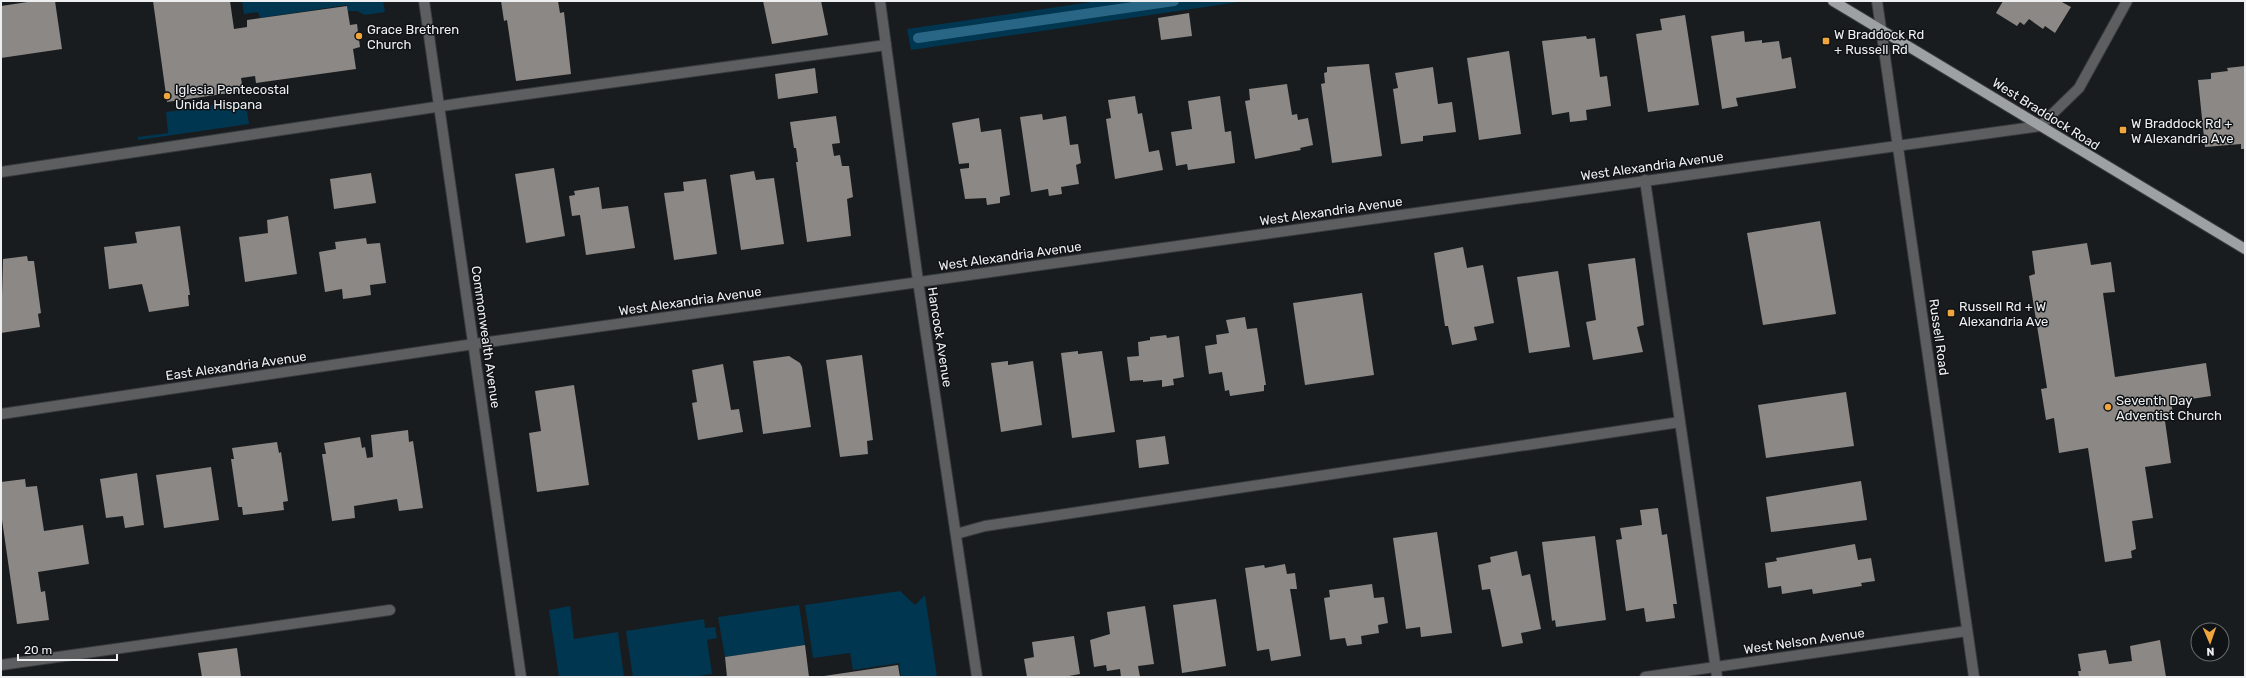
<svg xmlns="http://www.w3.org/2000/svg" width="2246" height="678" viewBox="0 0 2246 678" font-family="Rubik,sans-serif">
  <style>
    .green { fill: #00364f }
    .lines { fill: none; stroke-linecap: round; stroke-linejoin: round }
    .stream { stroke: #296585; stroke-width: 10 }
    .building { fill: #8c8885 }
    .minor-casing { stroke: #373a3c; stroke-width: 12 }
    .major-casing { stroke: #373a3c; stroke-width: 12 }
    .minor { stroke: #5c5e5f; stroke-width: 10 }
    .major { stroke: #9da1a4; stroke-width: 10 }
    .poi-dot { fill: #f0a63f; stroke: #101315; stroke-width: 1.5 }
    .labels { text-anchor: middle; dominant-baseline: central; stroke-width: 3; stroke-linejoin: round; paint-order: stroke }
    .poi-label { font-size: 13px; fill: #edeff1; stroke: #101315; text-anchor: start }
    .street-label { font-size: 13px; fill: #edeff1; stroke: #101315 }
  </style>
  <rect width="100%" height="100%" fill="#191c1f"/>
  <g class="green">
    <polygon points="242,1 383,1 385,12 365,15 357,11 348,11 347,5 260,18 258,12 244,14"/>
    <polygon points="1098,1 1246,1 911,50 907,29"/>
    <polygon points="245,101 249,124 138,140 138,137 168,133 166,112"/>
    <polygon points="900,591 915,605 925,595 937,677 901,677 899,663 853,670 850,653 813,658 805,605"/>
    <polygon points="799,605 805,645 725,657 718,617"/>
    <polygon points="570,606 574,639 618,632 624,677 559,677 549,610"/>
    <polygon points="704,619 705,628 715,627 717,638 707,640 712,674 692,677 633,677 626,631"/>
  </g>
  <g class="lines">
    <polyline class="stream" points="918,38 1174,1"/>
  </g>
  <g class="building">
    <polygon points="34,1 55,1 62,49 1,58 1,6"/>
    <polygon points="153,1 230,1 234,29 247,27 247,20 347,6 350,25 357,24 360,47 353,49 356,69 256,83 255,76 241,78 243,91 167,102"/>
    <polygon points="501,1 558,1 560,13 564,12 571,74 516,81 507,20 504,21"/>
    <polygon points="763,1 821,1 828,35 772,44"/>
    <polygon points="2003,1 2060,1 2071,7 2055,33 2045,26 2043,29 2029,19 2024,25 2020,22 2017,26 1996,13"/>
    <polygon points="1189,13 1192,36 1161,40 1158,18"/>
    <polygon points="1685,15 1699,105 1648,112 1636,34 1662,30 1660,19"/>
    <polygon points="1744,31 1745,42 1762,40 1762,43 1779,41 1782,59 1791,57 1796,88 1736,98 1738,106 1722,109 1711,36"/>
    <polygon points="1586,36 1587,39 1595,38 1600,77 1607,76 1611,106 1586,110 1587,120 1570,122 1569,112 1552,115 1542,41"/>
    <polygon points="1509,51 1521,134 1479,140 1467,58"/>
    <polygon points="1369,64 1382,156 1332,163 1321,84 1325,83 1324,73 1327,72 1327,67"/>
    <polygon points="2245,66 2245,149 2241,149 2241,144 2205,147 2198,80 2211,79 2211,73 2228,71 2227,68"/>
    <polygon points="1433,67 1438,104 1452,102 1456,132 1423,136 1423,141 1401,144 1393,89 1398,88 1395,73"/>
    <polygon points="815,68 818,93 778,99 775,74"/>
    <polygon points="1287,84 1292,115 1297,114 1298,120 1308,118 1313,145 1300,148 1301,150 1255,159 1245,101 1250,100 1249,89"/>
    <polygon points="1135,96 1138,114 1142,113 1149,152 1159,150 1163,170 1115,179 1106,119 1111,118 1108,100"/>
    <polygon points="1220,96 1225,132 1231,131 1235,163 1188,170 1187,164 1176,166 1171,132 1192,129 1188,101"/>
    <polygon points="1042,114 1043,120 1066,116 1070,145 1078,144 1081,163 1076,165 1079,184 1061,187 1062,194 1049,196 1048,189 1031,192 1020,117"/>
    <polygon points="836,116 840,143 832,144 834,156 840,155 842,166 849,166 853,197 847,199 851,236 807,242 796,162 798,162 796,148 794,148 790,122"/>
    <polygon points="979,118 981,132 1001,129 1010,195 1000,197 1000,203 987,205 986,198 965,199 960,169 969,168 969,163 959,164 952,123"/>
    <polygon points="554,168 565,236 526,243 515,174"/>
    <polygon points="754,171 756,180 774,178 784,244 741,250 730,175"/>
    <polygon points="371,173 376,203 334,209 330,179"/>
    <polygon points="706,179 717,254 674,260 664,193 684,191 683,182"/>
    <polygon points="599,187 602,209 628,206 635,248 586,255 580,215 572,216 569,196 575,195 574,191"/>
    <polygon points="288,216 297,274 245,282 239,237 268,233 267,220"/>
    <polygon points="1820,221 1836,314 1763,325 1747,233"/>
    <polygon points="180,226 190,295 188,295 189,306 149,312 142,284 109,289 104,247 137,243 135,232"/>
    <polygon points="366,238 367,244 380,243 386,283 370,285 371,295 358,297 343,299 342,289 325,292 319,252 336,249 335,242"/>
    <polygon points="2087,243 2091,265 2111,262 2115,292 2103,293 2115,377 2206,363 2211,396 2171,402 2173,413 2164,414 2171,463 2145,467 2153,518 2132,521 2136,549 2131,551 2132,558 2105,562 2088,448 2059,453 2054,418 2046,420 2041,389 2047,388 2029,276 2035,274 2032,251"/>
    <polygon points="1463,247 1467,268 1483,265 1494,323 1474,327 1477,340 1452,345 1448,326 1445,326 1434,253"/>
    <polygon points="27,256 28,261 34,261 41,313 38,314 40,327 1,333 3,259"/>
    <polygon points="1635,258 1644,325 1637,327 1643,352 1593,360 1586,322 1596,320 1588,264"/>
    <polygon points="1558,271 1570,347 1529,353 1517,277"/>
    <polygon points="1362,293 1374,375 1305,385 1293,303"/>
    <polygon points="1245,317 1247,329 1257,328 1266,385 1264,385 1264,391 1230,396 1229,390 1225,391 1222,372 1209,374 1205,346 1217,344 1216,335 1229,333 1226,320"/>
    <polygon points="1166,335 1167,338 1179,336 1184,377 1173,379 1174,385 1162,387 1162,380 1143,382 1143,380 1130,381 1127,357 1139,356 1138,342 1150,340 1150,337"/>
    <polygon points="1078,351 1078,354 1102,351 1115,432 1072,438 1061,353"/>
    <polygon points="862,355 873,440 867,441 868,454 840,457 826,360"/>
    <polygon points="789,356 800,363 802,367 811,427 763,434 753,361"/>
    <polygon points="1008,361 1008,365 1033,361 1042,425 1001,432 991,363"/>
    <polygon points="723,364 731,410 739,409 743,432 698,440 692,403 697,402 692,370"/>
    <polygon points="574,385 589,485 537,492 529,433 541,431 535,391"/>
    <polygon points="1846,392 1854,446 1766,458 1758,405"/>
    <polygon points="408,430 409,442 413,441 423,508 399,511 397,499 354,506 355,518 332,521 322,454 326,454 324,443 360,437 362,448 365,447 367,458 373,457 371,435"/>
    <polygon points="1165,436 1169,464 1139,468 1136,440"/>
    <polygon points="277,442 279,453 281,452 288,501 283,502 284,510 243,515 242,507 238,507 231,459 234,459 232,448"/>
    <polygon points="211,467 219,520 164,528 156,475"/>
    <polygon points="137,473 144,525 125,528 123,516 106,518 100,479"/>
    <polygon points="25,479 26,487 37,486 44,531 83,525 89,564 38,572 41,592 45,591 49,620 17,624 1,513 1,482"/>
    <polygon points="1861,481 1867,520 1771,532 1766,497"/>
    <polygon points="1658,508 1662,535 1667,534 1677,604 1673,604 1675,618 1646,622 1644,608 1626,611 1616,540 1622,539 1620,528 1642,525 1640,510"/>
    <polygon points="1437,532 1452,633 1421,637 1420,627 1406,629 1393,538"/>
    <polygon points="1595,536 1606,620 1556,627 1555,620 1552,621 1542,542"/>
    <polygon points="1855,544 1858,560 1871,558 1875,581 1861,583 1862,586 1813,594 1812,589 1782,594 1781,586 1768,588 1765,563 1777,561 1776,558"/>
    <polygon points="1517,551 1522,576 1530,574 1541,629 1521,633 1523,643 1502,647 1490,589 1482,590 1478,565 1491,562 1490,557"/>
    <polygon points="1285,564 1287,574 1295,573 1297,589 1290,589 1301,656 1271,661 1269,649 1257,651 1245,568 1264,565 1265,568"/>
    <polygon points="1372,584 1374,598 1384,597 1388,623 1378,625 1379,633 1361,636 1362,644 1347,646 1345,638 1330,640 1324,598 1330,597 1329,590"/>
    <polygon points="1216,599 1226,666 1182,673 1173,605"/>
    <polygon points="1145,606 1154,664 1138,666 1140,677 1121,677 1120,669 1107,671 1106,665 1094,667 1090,640 1110,634 1107,612"/>
    <polygon points="1074,636 1080,674 1063,677 1027,677 1024,659 1034,657 1032,642"/>
    <polygon points="2160,640 2166,677 2079,677 2078,671 2081,671 2078,654 2106,650 2109,664 2132,661 2130,646"/>
    <polygon points="805,645 809,677 727,677 725,657"/>
    <polygon points="237,648 241,677 202,677 198,653"/>
    <polygon points="898,665 900,677 824,677 824,676"/>
  </g>
  <g class="lines">
    <g class="minor-casing">
      <g id="minor">
        <polyline points="424,1 521,677"/>
        <polyline points="880,1 918,281 977,677"/>
        <polyline points="1877,1 1974,677"/>
        <polyline points="1,172 469,102 886,45"/>
        <polyline points="1645,180 1717,677"/>
        <polyline points="1,414 474,344 2040,126 2079,88 2127,1"/>
        <polyline points="956,534 985,526 1680,422"/>
        <polyline points="1,665 390,610"/>
        <polyline points="1645,677 1967,631"/>
      </g>
    </g>
    <g class="major-casing">
      <polyline id="major" points="1833,1 2245,249"/>
    </g>
    <use href="#minor" class="minor"/>
    <use href="#major" class="major"/>
  </g>
  <g class="poi-dot">
    <circle cx="359" cy="36" r="4"/>
    <rect x="1822" y="37" width="8" height="8" rx="2"/>
    <circle cx="167" cy="96" r="4"/>
    <rect x="2119" y="126" width="8" height="8" rx="2"/>
    <rect x="1947" y="309" width="8" height="8" rx="2"/>
    <circle cx="2108" cy="407" r="4"/>
  </g>
  <g class="labels">
    <g class="poi-label">
      <text x="367" y="29">Grace Brethren<tspan x="367" dy="15">Church</tspan></text>
      <text x="1834" y="34">W Braddock Rd<tspan x="1834" dy="15">+ Russell Rd</tspan></text>
      <text x="175" y="89">Iglesia Pentecostal<tspan x="175" dy="15">Unida Hispana</tspan></text>
      <text x="2131" y="123">W Braddock Rd +<tspan x="2131" dy="15">W Alexandria Ave</tspan></text>
      <text x="1959" y="306">Russell Rd + W<tspan x="1959" dy="15">Alexandria Ave</tspan></text>
      <text x="2116" y="400">Seventh Day<tspan x="2116" dy="15">Adventist Church</tspan></text>
    </g>
    <g class="street-label">
      <text transform="translate(2046 114) rotate(32)">West Braddock Road</text>
      <text transform="translate(1652 166) rotate(-8)">West Alexandria Avenue</text>
      <text transform="translate(1331 211) rotate(-8)">West Alexandria Avenue</text>
      <text transform="translate(1010 256) rotate(-8)">West Alexandria Avenue</text>
      <text transform="translate(690 301) rotate(-8)">West Alexandria Avenue</text>
      <text transform="translate(486 337) rotate(82)">Commonwealth Avenue</text>
      <text transform="translate(940 337) rotate(81)">Hancock Avenue</text>
      <text transform="translate(1939 337) rotate(82)">Russell Road</text>
      <text transform="translate(236 366) rotate(-8)">East Alexandria Avenue</text>
      <text transform="translate(1804 641) rotate(-8)">West Nelson Avenue</text>
    </g>
  </g>
  <rect width="2246" height="678" fill="none" stroke="#edeff1" stroke-width="4"/>
  <g transform="translate(2210 642) rotate(178)"><circle r="19" fill="#101315" stroke="#686b6d"/>
  <path d="M0-3L7 15L0 10L-7 15Z" fill="#f0a63f"/>
  <text y="-6" font-size="11" font-weight="bold" text-anchor="middle" fill="#edeff1">N</text>
  </g>
  <path d="M18 654v6h99v-6" fill="none" stroke="#edeff1" stroke-width="2"/>
  <text x="24" y="654" font-size="12" fill="#edeff1" stroke="#101315" stroke-width="3" paint-order="stroke">20 m</text>
</svg>
